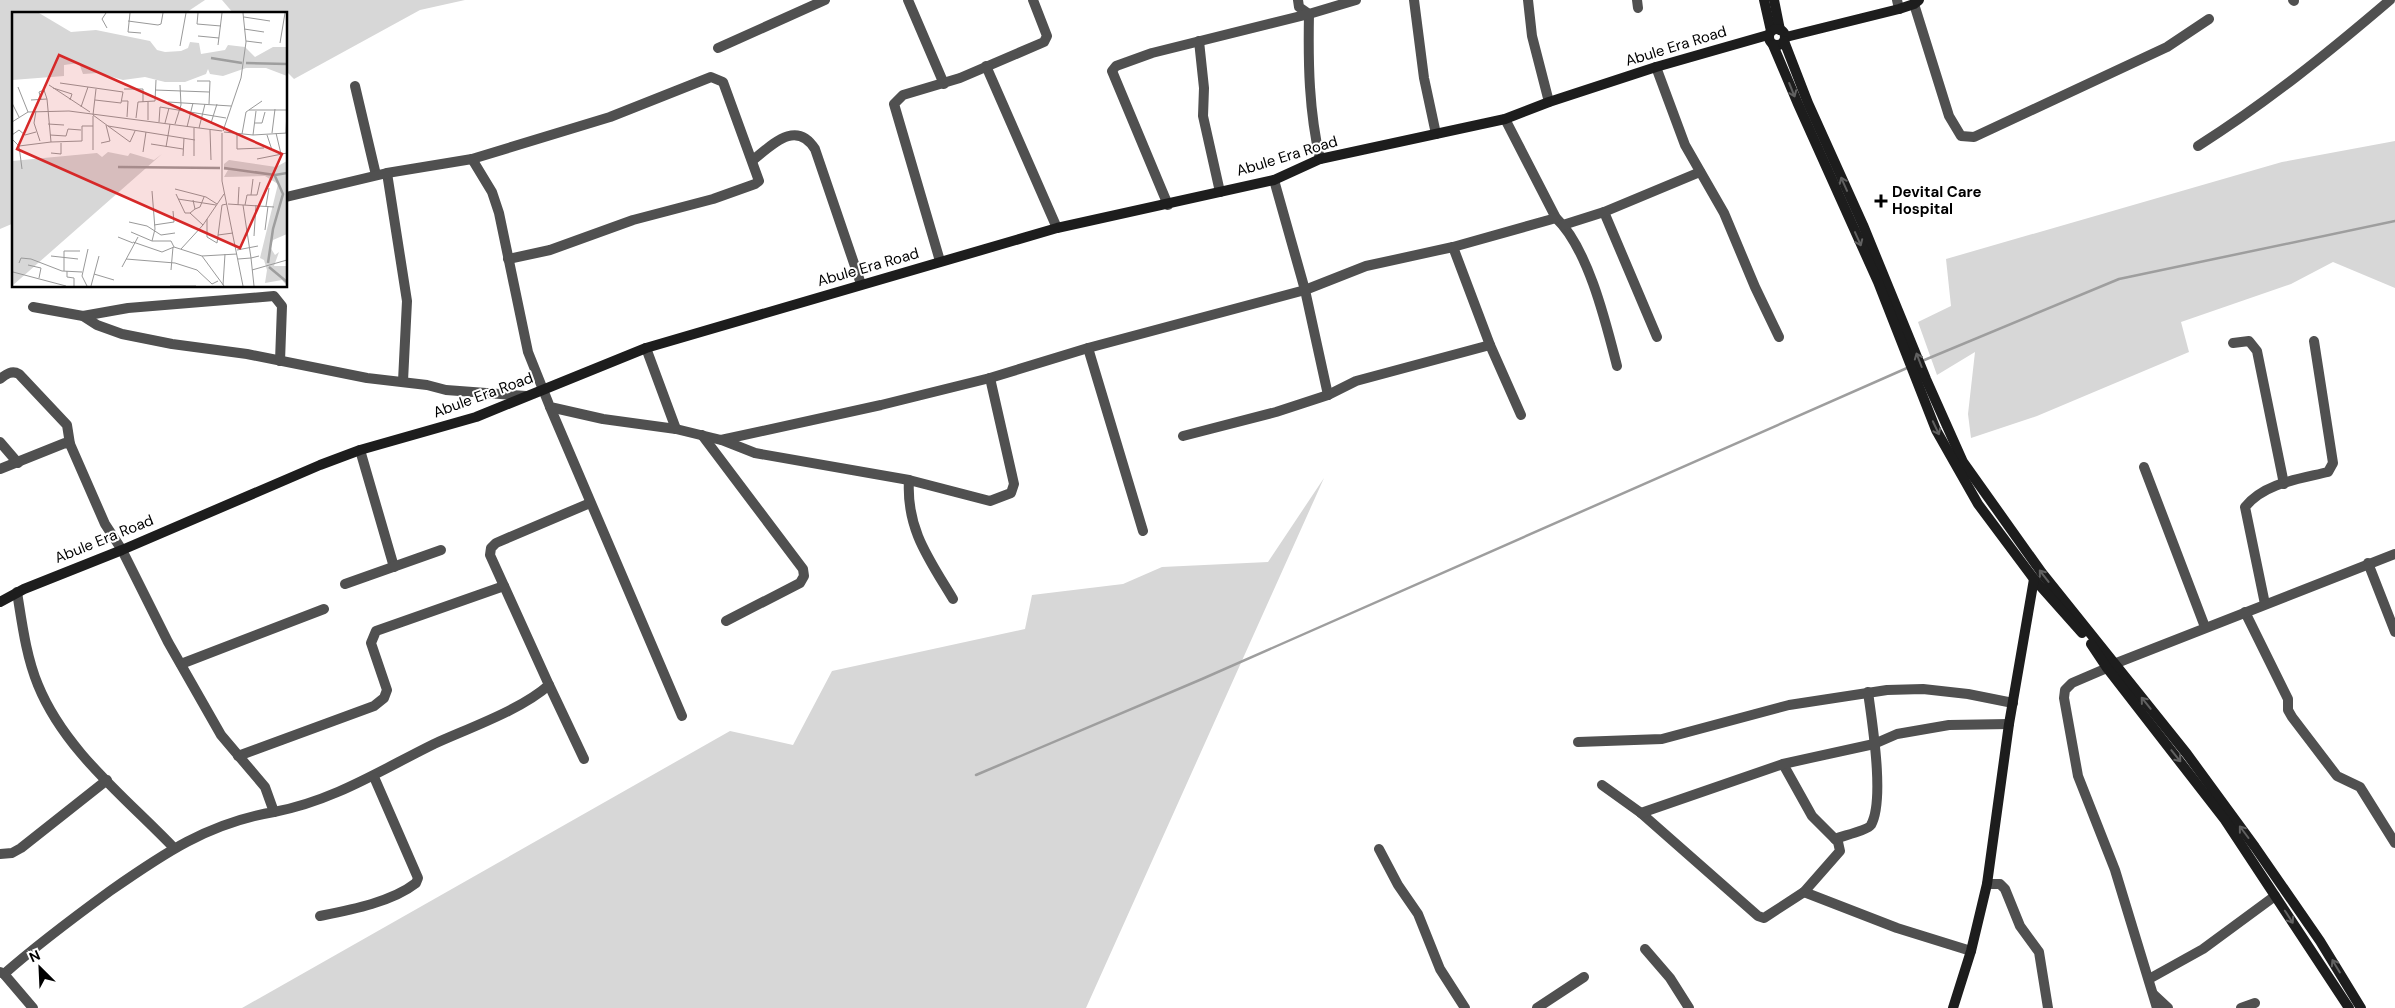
<svg xmlns="http://www.w3.org/2000/svg" width="2395" height="1008" viewBox="0 0 2395 1008" font-family="'DM Sans',sans-serif">
  <style>
    .green { fill: #d7d7d7 }
    .lines { fill: none; stroke-linecap: round; stroke-linejoin: round }
    .stream { stroke: #9e9e9e; stroke-width: 2.5 }
    .street { stroke: #505050; stroke-width: 10 }
    .secondary { stroke: #1d1d1d; stroke-width: 10 }
    .oneway { stroke: #616161 }
    .poi-dot { fill: #000; stroke: #fff; stroke-width: 2 }
    .labels { text-anchor: middle; dominant-baseline: central; stroke-width: 4; stroke-linejoin: round; paint-order: stroke }
    .street-label { font-size: 15px; fill: #000; stroke: #fff }
    .poi-label { font-size: 15px; font-weight: bold; fill: #000; stroke: #fff; text-anchor: start }
    .inset-river { fill: none; stroke: #9e9e9e; stroke-width: 2.5 }
    .inset-road { fill: none; stroke: #999; stroke-width: 1 }
    .view { fill: #d62828; fill-opacity: 0.15; stroke: #d62828; stroke-width: 2.5 }
    .inset-edge { fill: none; stroke: #000; stroke-width: 2.5 }
  </style>
  <rect width="100%" height="100%" fill="#fff"/>
  <g class="green">
    <polygon points="0,0 205,0 184,14 14,14 14,223 0,229"/>
    <polygon points="222,0 465,0 420,10 294,79 286,71 286,14 234,14"/>
    <polygon points="2395,141 2395,288 2333,262 2291,284 2181,322 2189,352 2037,416 1971,438 1968,414 1975,352 1937,375 1918,322 1951,306 1946,259 2282,162"/>
    <polygon points="1324,478 1086,1008 242,1008 730,731 793,745 832,671 1025,629 1032,595 1123,584 1162,567 1268,562"/>
  </g>
  <g class="lines">
    <g class="stream">
      <polyline points="1922,361 2119,279 2395,221"/>
      <polyline points="976,775 1202,679 1907,368"/>
    </g>
    <g class="street">
      <polyline points="908,0 944,84"/>
      <path d="M 1298,0 L 1299,7 L 1309,14 C 1308,64 1309,111 1320,159"/>
      <polyline points="1414,0 1424,78 1436,134"/>
      <polyline points="1528,0 1532,36 1549,102"/>
      <polyline points="1637,0 1638,8"/>
      <polyline points="1897,0 1899,9"/>
      <polyline points="2293,0 2294,1"/>
      <polyline points="1914,4 1949,116 1961,136 1974,137 2167,47 2209,19"/>
      <polyline points="1199,41 1204,88 1203,116 1220,192"/>
      <polyline points="718,48 825,0"/>
      <polyline points="986,66 1057,228"/>
      <polyline points="1656,67 1685,145 1724,213 1755,287 1779,337"/>
      <polyline points="355,86 376,175"/>
      <path d="M 1505,119 L 1556,218 C 1588,248 1606,323 1617,366"/>
      <path d="M 2198,146 C 2266,103 2328,53 2390,0"/>
      <polyline points="472,159 492,192 499,213 528,352 550,407 603,419 676,429 721,440 881,405 990,378 1088,348 1305,290 1366,266 1453,247 1556,218"/>
      <path d="M 753,160 C 772,145 796,119 815,149 L 861,284"/>
      <polyline points="387,173 407,301 403,381"/>
      <polyline points="1274,180 1305,290 1328,395"/>
      <polyline points="286,197 387,173 472,159 610,117 711,77 723,82 759,181 755,184 713,199 633,220 550,250 508,259"/>
      <polyline points="1168,205 1112,71 1116,66 1152,53 1309,14 1356,0"/>
      <polyline points="1604,212 1657,337"/>
      <polyline points="1563,225 1604,212 1700,172"/>
      <polyline points="1453,247 1490,345 1521,415"/>
      <polyline points="940,261 894,104 903,95 960,78 1044,42 1047,36 1033,0"/>
      <polyline points="33,307 83,316 97,325 122,334 172,344 247,354 367,378 427,385 446,390 526,396"/>
      <polyline points="83,316 128,308 274,296 282,306 280,361"/>
      <polyline points="2233,343 2249,341 2257,351 2284,484"/>
      <polyline points="646,348 676,429"/>
      <polyline points="1088,348 1143,531"/>
      <path d="M 0,379 C 6,374 12,370 19,374 L 67,425 L 70,444"/>
      <polyline points="550,407 682,716"/>
      <polyline points="702,435 803,569 804,576 800,583 726,621"/>
      <polyline points="1183,436 1276,412 1328,395 1356,381 1490,345"/>
      <polyline points="722,440 755,453 909,480 990,501 1011,493 1014,484 990,378"/>
      <polyline points="0,442 18,463"/>
      <polyline points="360,450 394,567"/>
      <polyline points="2144,467 2205,627"/>
      <path d="M 0,469 L 65,443 L 70,444 L 105,524 L 122,550 L 168,642 L 221,735 L 265,787 L 274,812 C 208,823 163,854 110,891 C 73,918 38,944 4,974"/>
      <path d="M 909,480 C 906,529 929,559 953,599"/>
      <polyline points="2368,563 2395,632"/>
      <polyline points="345,584 441,550"/>
      <path d="M 17,592 C 22,623 26,656 38,685 C 65,751 125,797 173,847"/>
      <path d="M 2265,604 L 2245,507 C 2264,483 2299,479 2328,472 L 2333,463 L 2314,341"/>
      <polyline points="2245,612 2288,699 2288,710 2292,717 2337,776 2360,787 2395,843"/>
      <polyline points="181,664 324,609"/>
      <polyline points="2114,664 2395,554"/>
      <polyline points="2107,668 2072,683 2065,690 2064,698 2078,776 2115,870 2157,1008"/>
      <polyline points="549,685 584,759"/>
      <polyline points="1578,742 1662,739 1789,705 1887,690 1923,689 1968,694 2013,703"/>
      <polyline points="238,756 374,706 384,698 387,690 371,643 376,631 504,586"/>
      <polyline points="1602,785 1641,813 1758,916 1764,918 1804,892 1840,851 1838,842 1812,816 1783,764"/>
      <path d="M 274,812 C 333,801 381,770 434,744 C 469,728 521,710 549,685 L 490,555 L 491,548 L 496,543 L 590,503"/>
      <polyline points="1641,813 1783,764 1874,744 1897,734 1949,725 2009,724"/>
      <path d="M 1835,839 C 1842,836 1868,830 1871,825 C 1885,800 1872,722 1868,692"/>
      <polyline points="1379,849 1398,885 1418,914 1440,969 1465,1008"/>
      <polyline points="0,854 12,853 21,848 107,780"/>
      <polyline points="1987,884 2000,884 2005,889 2020,926 2039,952 2048,1008"/>
      <polyline points="1804,892 1897,928 1971,951"/>
      <path d="M 320,916 C 350,910 392,902 416,883 L 418,878 L 374,777"/>
      <polyline points="1645,949 1670,978 1689,1008"/>
      <polyline points="0,972 4,974 33,1008"/>
      <polyline points="2149,979 2203,949 2275,896"/>
      <polyline points="2154,995 2168,1008"/>
      <polyline points="1537,1008 1584,977"/>
      <polyline points="2241,1008 2255,1003"/>
    </g>
    <g class="secondary">
      <polyline points="1764,0 1771,31"/>
      <polyline points="1774,0 1780,30"/>
      <circle cx="1777" cy="37" r="8"/>
      <polyline points="1786,37 1899,9 1914,4 1919,0"/>
      <polyline points="1784,41 1808,103 1863,225 1926,379 1963,462 2042,573 2187,754 2255,847 2320,941 2361,1008"/>
      <polyline points="1773,45 1798,104 1878,282 1936,430 1978,504 2034,579 2082,633"/>
      <polyline points="0,602 24,589 122,550 320,465 360,450 476,417 646,348 1057,228 1274,180 1320,159 1505,119 1549,102 1656,67 1768,35"/>
      <polyline points="2091,644 2107,668 2225,820 2349,1008"/>
      <polyline points="1953,1008 1971,951 1987,884 2009,724 2034,579"/>
    </g>
  </g>
  <defs><path id="oneway-shaft" d="M-6 0H5M1.5-3L5.5 0L1.5 3" fill="none" stroke-width="1.6" stroke-linecap="round" stroke-linejoin="round" transform="scale(1.25)"/></defs>
  <g class="oneway">
    <use href="#oneway-shaft" transform="translate(1792 90) rotate(68)"/>
    <use href="#oneway-shaft" transform="translate(1844 184) rotate(-114)"/>
    <use href="#oneway-shaft" transform="translate(1858 239) rotate(66)"/>
    <use href="#oneway-shaft" transform="translate(1919 360) rotate(-111)"/>
    <use href="#oneway-shaft" transform="translate(1936 428) rotate(65)"/>
    <use href="#oneway-shaft" transform="translate(2044 576) rotate(-128)"/>
    <use href="#oneway-shaft" transform="translate(2146 703) rotate(-129)"/>
    <use href="#oneway-shaft" transform="translate(2176 756) rotate(51)"/>
    <use href="#oneway-shaft" transform="translate(2244 832) rotate(-127)"/>
    <use href="#oneway-shaft" transform="translate(2289 917) rotate(57)"/>
    <use href="#oneway-shaft" transform="translate(2336 966) rotate(-121)"/>
  </g>
  <path class="poi-dot" d="M1878.5 193.5h5v5h5v5h-5v5h-5v-5h-5v-5h5z"/>
  <g class="labels">
    <g class="street-label">
      <text transform="translate(1676 46) rotate(-17)">Abule Era Road</text>
      <text transform="translate(1287 156) rotate(-17)">Abule Era Road</text>
      <text transform="translate(868 267) rotate(-16)">Abule Era Road</text>
      <text transform="translate(483 395) rotate(-20)">Abule Era Road</text>
      <text transform="translate(104 539) rotate(-22)">Abule Era Road</text>
    </g>
    <g class="poi-label">
      <text x="1892" y="192">Devital Care<tspan x="1892" dy="17">Hospital</tspan></text>
    </g>
  </g>
  <g transform="translate(12 12)">
    <rect width="275" height="275" fill="#fff"/>
    <path d="M 0,1 L 27,1 L 59,20 L 84,18 L 138,29 L 145,38 L 153,40 L 169,39 L 176,36 L 178,30 L 187,31 L 189,42 L 213,38 L 216,33 L 233,35 L 243,45 L 261,35 L 275,35 L 275,64 L 254,56 L 234,56 L 211,64 L 198,62 L 196,57 L 194,62 L 173,70 L 153,70 L 133,65 L 111,68 L 86,61 L 71,62 L 67,51 L 52,53 L 52,64 L 0,68 ZM 96,140 L 116,144 L 118,141 L 142,148 L 150,142 L 0,274 L 0,149 L 85,141 L 90,145 ZM 217,148 L 264,155 L 275,149 L 275,222 L 261,228 L 258,235 L 263,243 L 267,240 L 262,254 L 275,254 L 275,274 L 270,268 L 253,271 L 255,258 L 252,248 L 248,246 L 266,172 L 253,164 L 212,165 L 216,158 L 212,158 L 212,152 Z" fill="#d7d7d7"/>
    <path class="inset-river" d="M 199,46 L 230,51M 234,51 L 275,52M 106,155 L 208,156M 212,156 L 263,163 L 275,161M 256,251 L 261,217 L 271,182 L 263,164M 257,255 L 275,270"/>
    <path class="inset-road" d="M 94,1 L 90,7 L 95,16M 118,1 L 116,20 L 129,21M 186,1 L 185,12 L 209,14M 232,5 L 258,9M 116,9 L 146,13 L 149,12 L 151,1M 232,17 L 252,20M 186,24 L 207,26M 234,29 L 250,31M 268,31 L 273,1M 206,33 L 210,1M 168,34 L 174,1M 185,69 L 198,69 L 197,92M 48,71 L 111,80 L 109,91 L 83,88M 37,73 L 78,100M 6,75 L 16,100M 41,76 L 60,82 L 58,88M 84,77 L 81,103 L 96,114 L 183,128M 112,77 L 131,77 L 131,90M 143,78 L 197,80M 29,87 L 27,80 L 32,78 L 35,87M 110,89 L 116,89 L 115,105M 156,90 L 219,94M 0,91 L 7,105M 69,95 L 76,75M 237,98 L 275,98M 24,99 L 22,111 L 28,129M 124,106 L 126,90 L 143,89 L 144,68M 136,108 L 136,90M 0,110 L 16,100 L 57,99 L 210,119M 147,110 L 148,95 L 214,106M 153,111 L 157,96M 199,111 L 205,92M 243,111 L 250,111 L 253,100M 36,112 L 52,113M 163,112 L 169,93 L 168,73M 96,114 L 118,130 L 123,119M 175,115 L 181,91M 182,116 L 182,144M 187,116 L 193,92M 198,118 L 199,148M 211,119 L 229,66 L 234,30 L 231,1M 212,120 L 241,123 L 275,121M 210,121 L 210,169 L 231,274M 260,121 L 263,97M 264,121 L 269,142M 274,121 L 275,98M 230,122 L 234,100 L 250,89M 0,123 L 7,118 L 13,123 L 24,120M 38,123 L 54,124 L 56,117 L 69,118M 225,123 L 225,137 L 252,136M 241,123 L 244,99M 255,123 L 260,138M 0,127 L 7,134 L 10,157M 39,130 L 70,129 L 70,114 L 81,114M 89,131 L 98,129 L 94,113M 139,132 L 171,137M 7,134 L 39,130 L 35,87 L 19,88M 154,135 L 158,112M 81,138 L 81,104M 131,140 L 134,120M 39,141 L 49,142 L 49,131M 171,144 L 172,126M 245,147 L 275,141M 163,177 L 194,185 L 205,192M 164,182 L 173,201 L 178,201 L 191,213M 239,183 L 241,167M 166,187 L 204,193M 216,192 L 262,195M 226,193 L 227,175M 231,193 L 239,246 L 247,244M 233,193 L 235,183 L 245,183 L 248,170M 254,194 L 257,176M 183,197 L 188,195 L 192,185M 178,201 L 183,197 L 181,188M 195,207 L 195,225 L 205,231 L 210,193 L 215,192M 117,210 L 135,214 L 149,223 L 163,221M 142,213 L 162,210 L 161,199M 253,218 L 256,194M 119,220 L 140,229 L 159,229 L 162,235 L 190,244 L 212,274M 206,223 L 221,221M 242,224 L 244,193M 106,225 L 121,231M 140,229 L 143,217 L 140,179M 121,230 L 150,240 L 162,235M 169,237 L 191,213 L 212,182M 225,238 L 246,234M 39,244 L 66,247M 190,244 L 225,242M 114,247 L 163,251 L 185,258 L 200,272 L 206,269M 226,247 L 239,246 L 242,274M 7,251 L 9,246 L 19,247 L 50,259 L 70,260M 16,253 L 29,256 L 27,266M 110,255 L 126,225M 159,258 L 161,235M 240,258 L 275,248M 52,259 L 52,239 L 68,239M 55,259 L 55,265 L 62,266 L 62,274M 1,260 L 54,274M 82,262 L 102,268M 211,273 L 213,242M 75,274 L 70,264 L 76,237M 79,274 L 87,244M 158,274 L 184,274"/>
    <path class="view" d="M 47,43 L 270,142 L 228,236 L 5,137 Z"/>
    <rect width="275" height="275" class="inset-edge"/>
  </g>
  <g transform="translate(40 968) rotate(336)" stroke="#ffffff" stroke-width="4" paint-order="stroke">
  <path d="M0-4L9 19L0 12L-9 19Z" fill="#000000"/>
  <text y="-8" font-size="14" font-weight="bold" text-anchor="middle" fill="#000000">N</text>
  </g>
</svg>
